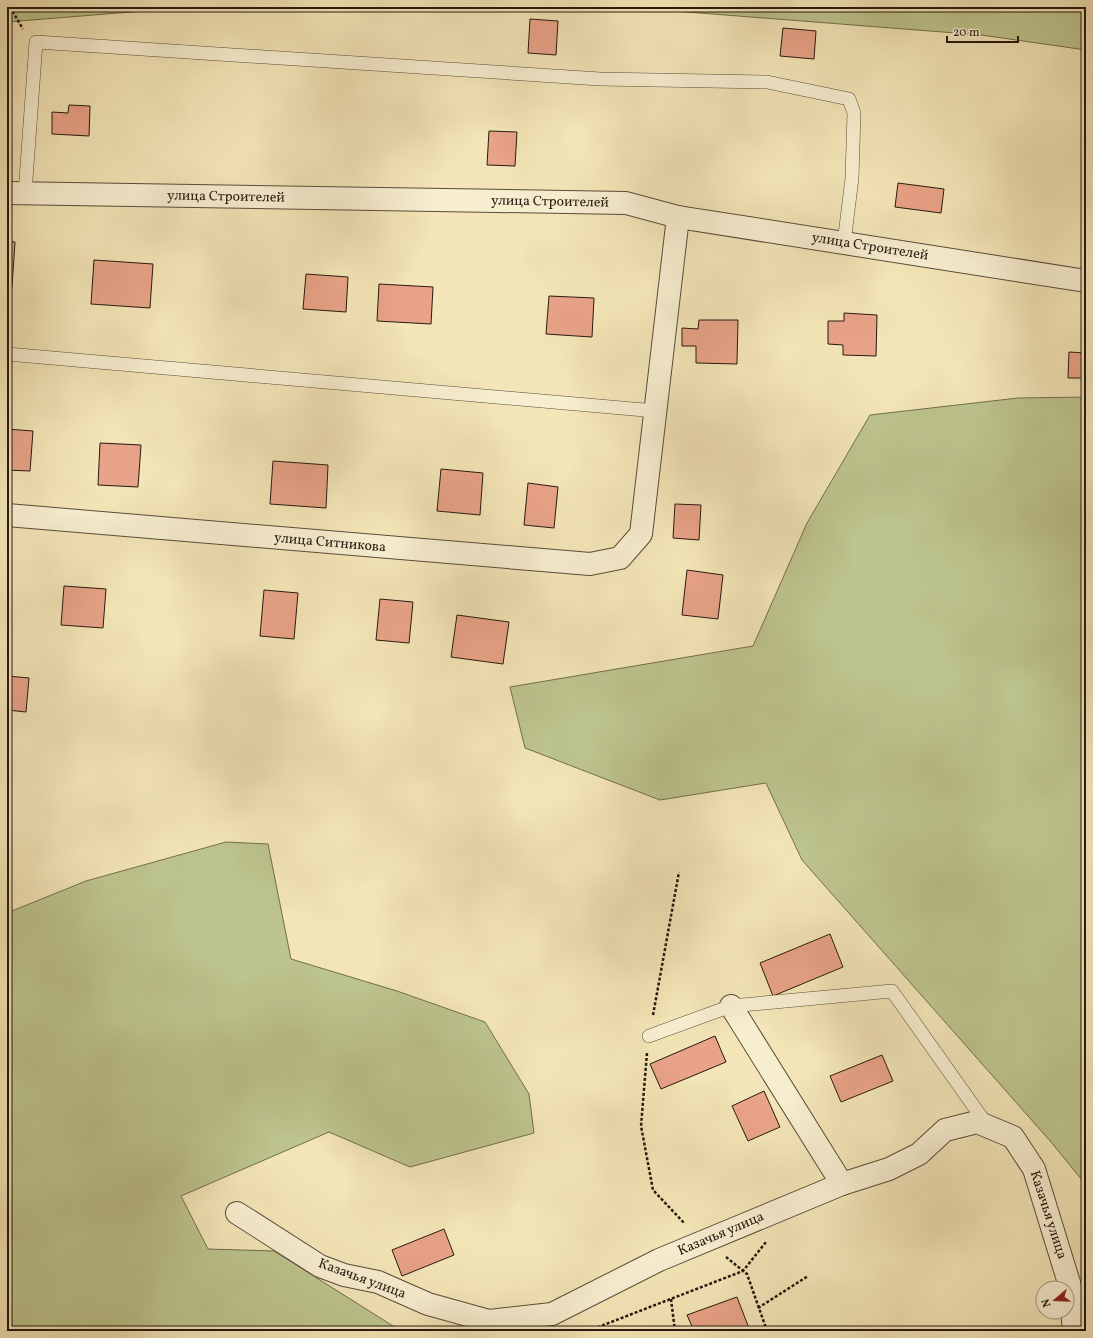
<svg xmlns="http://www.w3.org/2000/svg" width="1093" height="1338" viewBox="0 0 1093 1338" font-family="Vollkorn,serif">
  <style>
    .green { fill: #bdc48d; stroke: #726e4e }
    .building { fill: #e9a388; stroke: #271910 }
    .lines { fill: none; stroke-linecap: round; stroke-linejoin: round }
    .lane-casing { stroke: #5a4c3a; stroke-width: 14 }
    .street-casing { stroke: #5a4c3a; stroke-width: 24 }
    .path { stroke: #271910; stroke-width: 2.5; stroke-dasharray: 3 2; stroke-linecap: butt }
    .lane { stroke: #f7eed0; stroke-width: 13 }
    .street { stroke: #f7eed0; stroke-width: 22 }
    .labels { text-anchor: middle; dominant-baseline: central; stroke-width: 3.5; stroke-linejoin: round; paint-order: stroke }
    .street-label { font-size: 14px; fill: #271910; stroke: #f7eed0 }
  </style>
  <rect width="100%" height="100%" fill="#f3e5b7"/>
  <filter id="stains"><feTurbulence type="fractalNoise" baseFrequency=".005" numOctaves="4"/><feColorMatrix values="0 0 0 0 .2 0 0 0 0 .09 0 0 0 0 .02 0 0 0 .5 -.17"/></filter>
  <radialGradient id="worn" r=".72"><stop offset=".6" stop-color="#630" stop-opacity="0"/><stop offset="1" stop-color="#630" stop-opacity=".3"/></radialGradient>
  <g class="green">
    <polygon points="7,7 193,7 7,22"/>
    <polygon points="623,7 1086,7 1086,50 981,35"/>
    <polygon points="1086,397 1086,1185 1051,1142 802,860 766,783 660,800 525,748 510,687 753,646 807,523 870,415 1018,398"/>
    <polygon points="226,842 268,844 291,959 397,991 485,1022 529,1094 534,1133 410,1167 329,1132 181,1196 208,1249 274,1251 401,1331 7,1331 7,913 86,881"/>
  </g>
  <g class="building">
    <polygon points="530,19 558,21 556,55 528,53"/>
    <polygon points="783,28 816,31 814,59 780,56"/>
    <polygon points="69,105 90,106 89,136 52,134 52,112 68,113"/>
    <polygon points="489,131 517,132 515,166 487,165"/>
    <polygon points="898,183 944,189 941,213 895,207"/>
    <polygon points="7,241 15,242 12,287 7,286"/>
    <polygon points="94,260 153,264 150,308 91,304"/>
    <polygon points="306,274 348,277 346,312 303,309"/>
    <polygon points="379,284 433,287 431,324 377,321"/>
    <polygon points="549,296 594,298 592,337 546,334"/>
    <polygon points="844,313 877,315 876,356 843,355 843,345 828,344 828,321 844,321"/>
    <polygon points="699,320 738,320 737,364 696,363 696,346 682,346 682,328 698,329"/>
    <polygon points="1069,352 1086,353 1086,378 1068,378"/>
    <polygon points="7,429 33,431 30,471 7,470"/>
    <polygon points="100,443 141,445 138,487 98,485"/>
    <polygon points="273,461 328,465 326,508 270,504"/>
    <polygon points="441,469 483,473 480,515 437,511"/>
    <polygon points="528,483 558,487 554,528 524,525"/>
    <polygon points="675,504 701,505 699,540 673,538"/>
    <polygon points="687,570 723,575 718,619 682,615"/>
    <polygon points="64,586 106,589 103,628 61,625"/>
    <polygon points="264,590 298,593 294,639 260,636"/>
    <polygon points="380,599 413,602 409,643 376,640"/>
    <polygon points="457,615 509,622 503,664 451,657"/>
    <polygon points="7,676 29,678 26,712 7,710"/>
    <polygon points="830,934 843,967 773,996 760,963"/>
    <polygon points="715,1036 726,1062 661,1089 650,1064"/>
    <polygon points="882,1055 893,1081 841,1102 830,1076"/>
    <polygon points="764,1091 780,1127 748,1141 732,1106"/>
    <polygon points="444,1229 454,1255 402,1276 392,1250"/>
    <polygon points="737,1297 750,1331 694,1331 687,1315"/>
  </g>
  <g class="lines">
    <g class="lane-casing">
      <g id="lane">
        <polyline points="25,193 36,42 600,79 767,82 849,99 854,113 852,178 844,243"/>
        <polyline points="7,354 656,411"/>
        <polyline points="649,1036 731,1006 892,991 987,1125"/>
      </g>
    </g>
    <g class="street-casing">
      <g id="street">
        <polyline points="7,193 626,203 678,217 1086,281"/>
        <polyline points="7,515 590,564 620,558 641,534 678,217"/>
        <polyline points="731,1006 842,1184"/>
        <polyline points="237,1213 320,1266 344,1275 378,1282 428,1304 489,1321 552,1314 659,1260 842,1184 889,1169 919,1154 945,1130 977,1122 1013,1137 1034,1169 1070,1286 1074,1331"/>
      </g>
    </g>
    <g class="path">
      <polyline points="10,7 23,29"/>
      <polyline points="653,1015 679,872"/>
      <polyline points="647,1053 641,1126 653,1190 685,1224"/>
      <polyline points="726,1257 747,1274 767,1331"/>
      <polyline points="671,1299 675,1331"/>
      <polyline points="758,1308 808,1276"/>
      <polyline points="588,1331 743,1271 766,1242"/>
    </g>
    <use href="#lane" class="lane"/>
    <use href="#street" class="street"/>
  </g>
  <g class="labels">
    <g class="street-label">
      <text transform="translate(226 197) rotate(1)">улица Строителей</text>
      <text transform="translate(550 202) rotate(1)">улица Строителей</text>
      <text transform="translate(870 247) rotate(9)">улица Строителей</text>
      <text transform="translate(330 543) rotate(5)">улица Ситникова</text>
      <text transform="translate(1048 1215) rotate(72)">Казачья улица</text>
      <text transform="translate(721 1234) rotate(-23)">Казачья улица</text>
      <text transform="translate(362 1279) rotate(20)">Казачья улица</text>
    </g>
  </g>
  <rect width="1093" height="1338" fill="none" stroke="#f3e5b7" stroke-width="24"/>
  <rect x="8" y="8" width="1077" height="1322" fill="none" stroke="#271910" stroke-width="2"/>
  <rect x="12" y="12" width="1069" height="1314" fill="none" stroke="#271910"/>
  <g transform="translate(1055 1300) rotate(251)"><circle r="19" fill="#f7eed0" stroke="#a49983"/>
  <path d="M0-3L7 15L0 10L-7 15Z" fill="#8f2418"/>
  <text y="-6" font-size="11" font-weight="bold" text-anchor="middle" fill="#271910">N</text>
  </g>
  <path d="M947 36v6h71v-6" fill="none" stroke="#271910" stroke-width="2"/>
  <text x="953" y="36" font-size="12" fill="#271910" stroke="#f7eed0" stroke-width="3" paint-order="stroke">20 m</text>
  <rect width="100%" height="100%" filter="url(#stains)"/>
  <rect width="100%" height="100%" fill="url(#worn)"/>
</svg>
